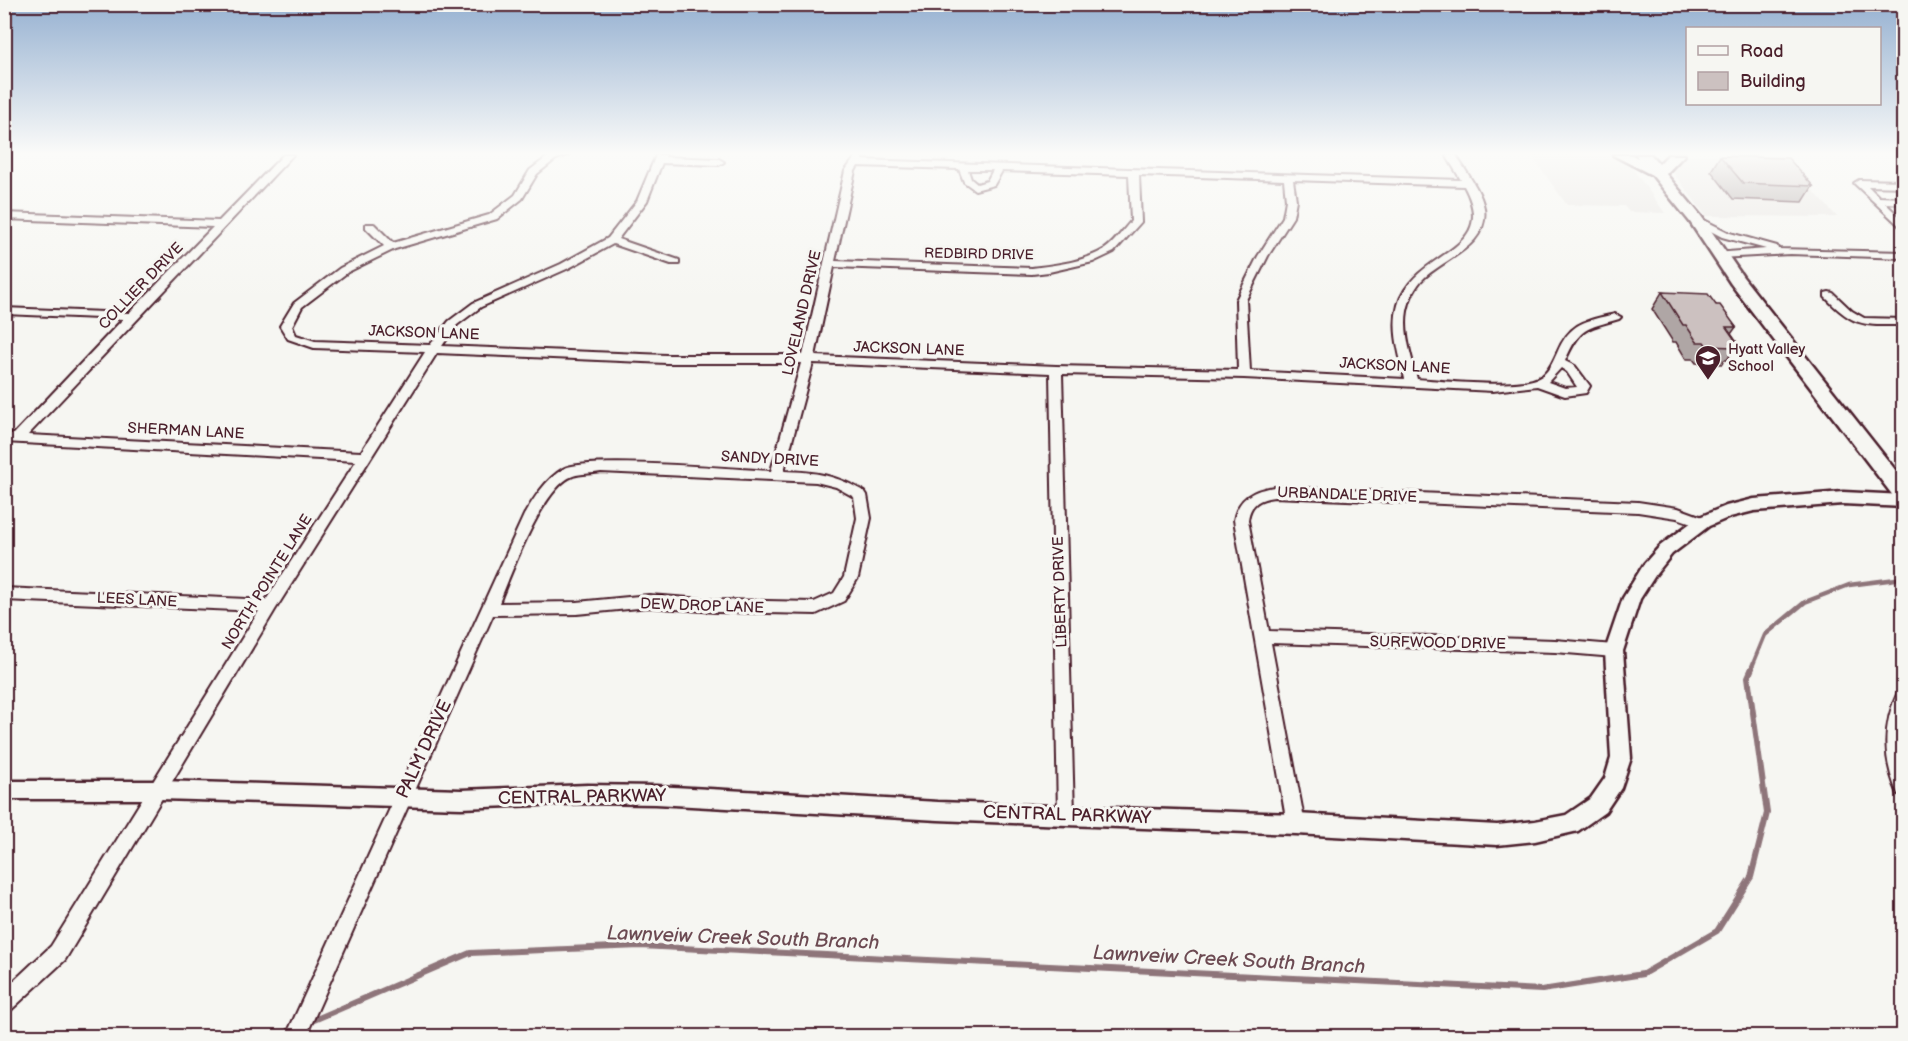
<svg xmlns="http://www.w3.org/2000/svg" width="1908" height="1041" viewBox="0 0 1908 1041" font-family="'Balsamiq Sans',sans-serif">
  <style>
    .built { fill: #e9e6e3 }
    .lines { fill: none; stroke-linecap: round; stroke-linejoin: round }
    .stream-far1 { stroke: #8e747a; stroke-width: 4.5 }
    .stream { stroke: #8e747a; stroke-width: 6 }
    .minor-casing { stroke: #4a1f2b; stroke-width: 4 }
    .tertiary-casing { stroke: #4a1f2b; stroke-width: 5 }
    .primary-casing { stroke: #4a1f2b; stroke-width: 5 }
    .minor { fill: #f6f6f2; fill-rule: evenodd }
    .tertiary { fill: #f6f6f2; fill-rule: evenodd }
    .primary { fill: #f6f6f2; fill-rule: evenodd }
    .wall { fill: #afa6a5; stroke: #4a1f2b; stroke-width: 1.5 }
    .building { fill: #ccc1c0; stroke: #4a1f2b; stroke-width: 1.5 }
    .labels { text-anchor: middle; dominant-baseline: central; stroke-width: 6; stroke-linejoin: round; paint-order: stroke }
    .far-street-label { font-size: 14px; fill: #4a1f2b; stroke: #f6f6f2 }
    .street-label { font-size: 15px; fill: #4a1f2b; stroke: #f6f6f2 }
    .poi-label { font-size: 15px; fill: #4a1f2b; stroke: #f6f6f2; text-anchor: start }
    .near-street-label { font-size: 18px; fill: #4a1f2b; stroke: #f6f6f2 }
    .near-water-label { font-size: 20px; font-style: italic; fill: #6c4a52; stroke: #f6f6f2 }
  </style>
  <rect width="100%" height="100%" fill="#f6f6f2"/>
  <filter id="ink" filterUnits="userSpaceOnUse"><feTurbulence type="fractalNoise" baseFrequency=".0167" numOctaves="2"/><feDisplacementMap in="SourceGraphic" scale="12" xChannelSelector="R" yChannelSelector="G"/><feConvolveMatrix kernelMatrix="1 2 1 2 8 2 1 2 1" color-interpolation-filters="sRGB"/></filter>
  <g filter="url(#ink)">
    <g class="built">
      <polygon points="1531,155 1605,155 1630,165 1665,213 1629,212 1624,206 1567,205"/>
      <polygon points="1680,155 1781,155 1837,217 1706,216 1669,167"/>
    </g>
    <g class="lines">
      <polyline class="stream-far1" points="1751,669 1765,635 1805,602 1849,585 1904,578"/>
      <g class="stream">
        <polyline points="307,1023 470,953 640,946 1542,990 1643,974 1717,931 1751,877 1767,813 1748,677 1752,668"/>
        <polyline points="278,1036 291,1030"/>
      </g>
      <g class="minor-casing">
        <g id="minor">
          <path d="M 283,155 L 293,155 L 28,435 L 361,452 L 425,352 L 314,348 L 288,339 L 280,326 L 294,303 L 340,268 L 384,246 L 366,228 L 366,224 L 374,224 L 393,243 L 489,215 L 515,195 L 530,170 L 550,155 L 568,155 L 556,159 L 537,174 L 522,199 L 497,219 L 395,249 L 348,272 L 302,307 L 292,326 L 296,335 L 315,341 L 430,345 L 449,321 L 473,303 L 561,264 L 608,238 L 637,201 L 656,155 L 666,155 L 665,157 L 719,159 L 724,162 L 719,165 L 662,163 L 647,201 L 618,239 L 679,260 L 679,264 L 671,264 L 613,244 L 569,268 L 481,307 L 457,325 L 442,346 L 666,355 L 803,355 L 845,171 L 857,155 L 863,155 L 862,160 L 1461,180 L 1446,155 L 1456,155 C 1465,171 1481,190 1484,208 C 1490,247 1441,259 1421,281 C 1414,289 1409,301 1407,311 C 1403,333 1412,358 1417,379 C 1444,381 1522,390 1542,376 C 1550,370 1553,361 1557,353 C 1570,322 1585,321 1615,314 L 1621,317 L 1619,319 C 1585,329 1580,327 1565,361 L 1575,366 L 1590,386 L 1586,393 L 1565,396 L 1537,386 L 1493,391 L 1244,378 L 1062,374 L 1074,815 L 1072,821 L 1066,823 L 1060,821 L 1058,815 L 1050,373 L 813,363 L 784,471 C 816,472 836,475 865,492 L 867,495 L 871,518 L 858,578 L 844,601 L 816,614 L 716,612 L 649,607 L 577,614 L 493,615 L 306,1036 L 286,1036 L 524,515 C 534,498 546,479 563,469 C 585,456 736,469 771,471 L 801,363 L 666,363 L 437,353 L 275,610 L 65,960 L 11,1010 L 4,1012 L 4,990 L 51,946 L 259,611 L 4,600 L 4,588 L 266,600 L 356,461 L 4,442 L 4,434 L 14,434 L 123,319 L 4,314 L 4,308 L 129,313 L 213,227 L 4,219 L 4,213 L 219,221 ZM 858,166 L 959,169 L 964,182 L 975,190 L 994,185 L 1002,171 L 1129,175 L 1131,221 C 1123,230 1115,242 1105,249 C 1084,262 1056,265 1032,268 L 835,261 L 855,171 ZM 968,170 L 993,170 L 987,181 L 977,184 L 971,179 ZM 1139,175 L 1284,180 L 1286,200 L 1283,217 L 1258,256 L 1236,300 L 1238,370 L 1056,366 L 815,356 L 834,267 L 1032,274 L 1049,272 L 1093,262 L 1114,252 L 1141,222 ZM 1293,180 L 1464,186 C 1501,254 1414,249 1398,305 C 1391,329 1400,356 1405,379 L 1250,371 L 1246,300 L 1268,256 L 1293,217 L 1296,200 ZM 1561,368 L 1567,372 L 1577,387 L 1565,388 L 1548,382 ZM 601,472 L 816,482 L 836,487 L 854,497 L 857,518 L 844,577 L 834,593 L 814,602 L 716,600 L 649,595 L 577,602 L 499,603 C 511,574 543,486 573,476 C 581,473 592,474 601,472 Z"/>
          <polygon points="1859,180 1904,181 1904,187 1868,186 1879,197 1904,198 1904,204 1885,203 1904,221 1904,230 1856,185 1854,183"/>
          <polygon points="1696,216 1730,233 1777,246 1778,249 1904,252 1904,258 1790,254 1719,258 1714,255 1715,253 1766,249 1722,237 1692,221 1692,217"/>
          <path d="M 1829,292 L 1833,293 L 1852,311 L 1864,318 L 1904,319 L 1904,325 C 1863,325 1855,328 1825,297 L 1825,293 Z"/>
          <path d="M 1274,487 L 1638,502 L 1678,508 L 1708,519 L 1710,522 L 1703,527 L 1677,518 L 1638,512 L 1274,497 C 1259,499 1250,504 1248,520 L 1269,631 L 1555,640 L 1614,645 L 1619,647 L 1622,651 L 1619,655 L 1614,657 L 1555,652 L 1271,643 L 1305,824 L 1302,830 L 1296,832 L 1290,830 L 1287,824 L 1234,520 C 1238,498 1253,490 1274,487 Z"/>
          <path d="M 1904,691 L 1902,731 L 1904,796 L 1898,794 C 1883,761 1882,725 1898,692 Z"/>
        </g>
      </g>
      <g class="tertiary-casing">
        <polygon id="tertiary" points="1843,492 1904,495 1904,507 1843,504 1754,511 1730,517 1709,526 1672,554 1656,574 1640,599 1623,651 1631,758 1621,788 1605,812 1578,831 1535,841 1497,845 1296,834 938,820 656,804 587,803 461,808 160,799 4,799 4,781 160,781 461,790 587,785 656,786 938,802 1296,814 1497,825 1535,821 1566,815 1591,798 1605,778 1611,758 1605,651 1623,598 1644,564 1660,546 1697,518 1726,506 1754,499"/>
      </g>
      <g class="primary-casing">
        <polygon id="primary" points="1613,155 1632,155 1638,158 1636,155 1651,155 1659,164 1668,155 1684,155 1666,174 1701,216 1743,277 1904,481 1904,503 1897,501 1731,284 1690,222 1652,175"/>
      </g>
      <use href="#minor" class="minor"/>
      <use href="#tertiary" class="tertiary"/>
      <use href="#primary" class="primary"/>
    </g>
    <g class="wall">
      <polygon points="1720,156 1813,186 1803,202 1733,199 1711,171"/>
      <polygon points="1662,292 1716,305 1736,327 1731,334 1738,344 1727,360 1724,360 1722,364 1696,363 1693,359 1686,359 1676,342 1673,342 1652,309"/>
    </g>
    <g class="building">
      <polygon points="1720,156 1788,158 1813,186 1743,183"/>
      <polygon points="1662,292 1708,294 1716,305 1720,305 1736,327 1726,327 1738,344 1730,343 1733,347 1707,346 1704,342 1697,342 1686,325 1683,325"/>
    </g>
  </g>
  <linearGradient id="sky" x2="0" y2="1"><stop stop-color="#96b1d1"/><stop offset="0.51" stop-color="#fbfbf9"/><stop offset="1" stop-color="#fbfbf9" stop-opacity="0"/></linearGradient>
  <rect width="1908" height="301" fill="url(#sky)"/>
  <defs>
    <g id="school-pin" transform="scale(1.35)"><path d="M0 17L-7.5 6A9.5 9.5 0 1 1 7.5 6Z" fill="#4a1f2b" stroke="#f6f6f2"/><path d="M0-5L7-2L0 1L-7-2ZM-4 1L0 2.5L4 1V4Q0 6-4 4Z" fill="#fff"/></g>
  </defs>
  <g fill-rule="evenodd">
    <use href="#school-pin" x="1708" y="358"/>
  </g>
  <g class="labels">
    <g class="far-street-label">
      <text transform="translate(979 254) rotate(1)">REDBIRD DRIVE</text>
    </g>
    <g class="street-label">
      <text transform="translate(141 286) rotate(-46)">COLLIER DRIVE</text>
      <text transform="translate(802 313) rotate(-77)">LOVELAND DRIVE</text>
      <text transform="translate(424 333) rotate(2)">JACKSON LANE</text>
      <text transform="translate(909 349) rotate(2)">JACKSON LANE</text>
      <text transform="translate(1395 366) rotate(3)">JACKSON LANE</text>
      <text transform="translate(186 431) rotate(3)">SHERMAN LANE</text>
      <text transform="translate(770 459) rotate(3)">SANDY DRIVE</text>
      <text transform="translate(1347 495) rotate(2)">URBANDALE DRIVE</text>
      <text transform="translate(267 582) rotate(-58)">NORTH POINTE LANE</text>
      <text transform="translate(1060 592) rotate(-92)">LIBERTY DRIVE</text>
      <text transform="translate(137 600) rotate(3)">LEES LANE</text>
      <text transform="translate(702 606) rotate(2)">DEW DROP LANE</text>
      <text transform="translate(1438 643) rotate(1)">SURFWOOD DRIVE</text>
    </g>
    <g class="poi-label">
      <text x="1728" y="349">Hyatt Valley<tspan x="1728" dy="17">School</tspan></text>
    </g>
    <g class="near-street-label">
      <text transform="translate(424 749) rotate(-65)">PALM DRIVE</text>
      <text transform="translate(582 797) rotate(-1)">CENTRAL PARKWAY</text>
      <text transform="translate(1067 815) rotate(2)">CENTRAL PARKWAY</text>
    </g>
    <g class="near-water-label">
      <text transform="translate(743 938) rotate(2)">Lawnveiw Creek South Branch</text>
      <text transform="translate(1229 960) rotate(3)">Lawnveiw Creek South Branch</text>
    </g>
  </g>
  <rect width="1908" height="1041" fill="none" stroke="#f6f6f2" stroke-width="24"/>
  <rect x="12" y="12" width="1884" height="1017" fill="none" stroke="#4a1f2b" stroke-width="2" filter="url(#ink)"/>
  <rect x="1686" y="27" width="195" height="78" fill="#f6f6f2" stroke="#b1a0a2" stroke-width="1.5"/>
  <rect x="1698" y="46" width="30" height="9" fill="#f6f6f2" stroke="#b1a0a2" stroke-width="1.5"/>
  <text x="1740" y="57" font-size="18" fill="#4a1f2b">Road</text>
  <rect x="1698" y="72" width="30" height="18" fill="#ccc1c0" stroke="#b1a0a2" stroke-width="1.5"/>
  <text x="1740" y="87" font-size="18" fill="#4a1f2b">Building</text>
</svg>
